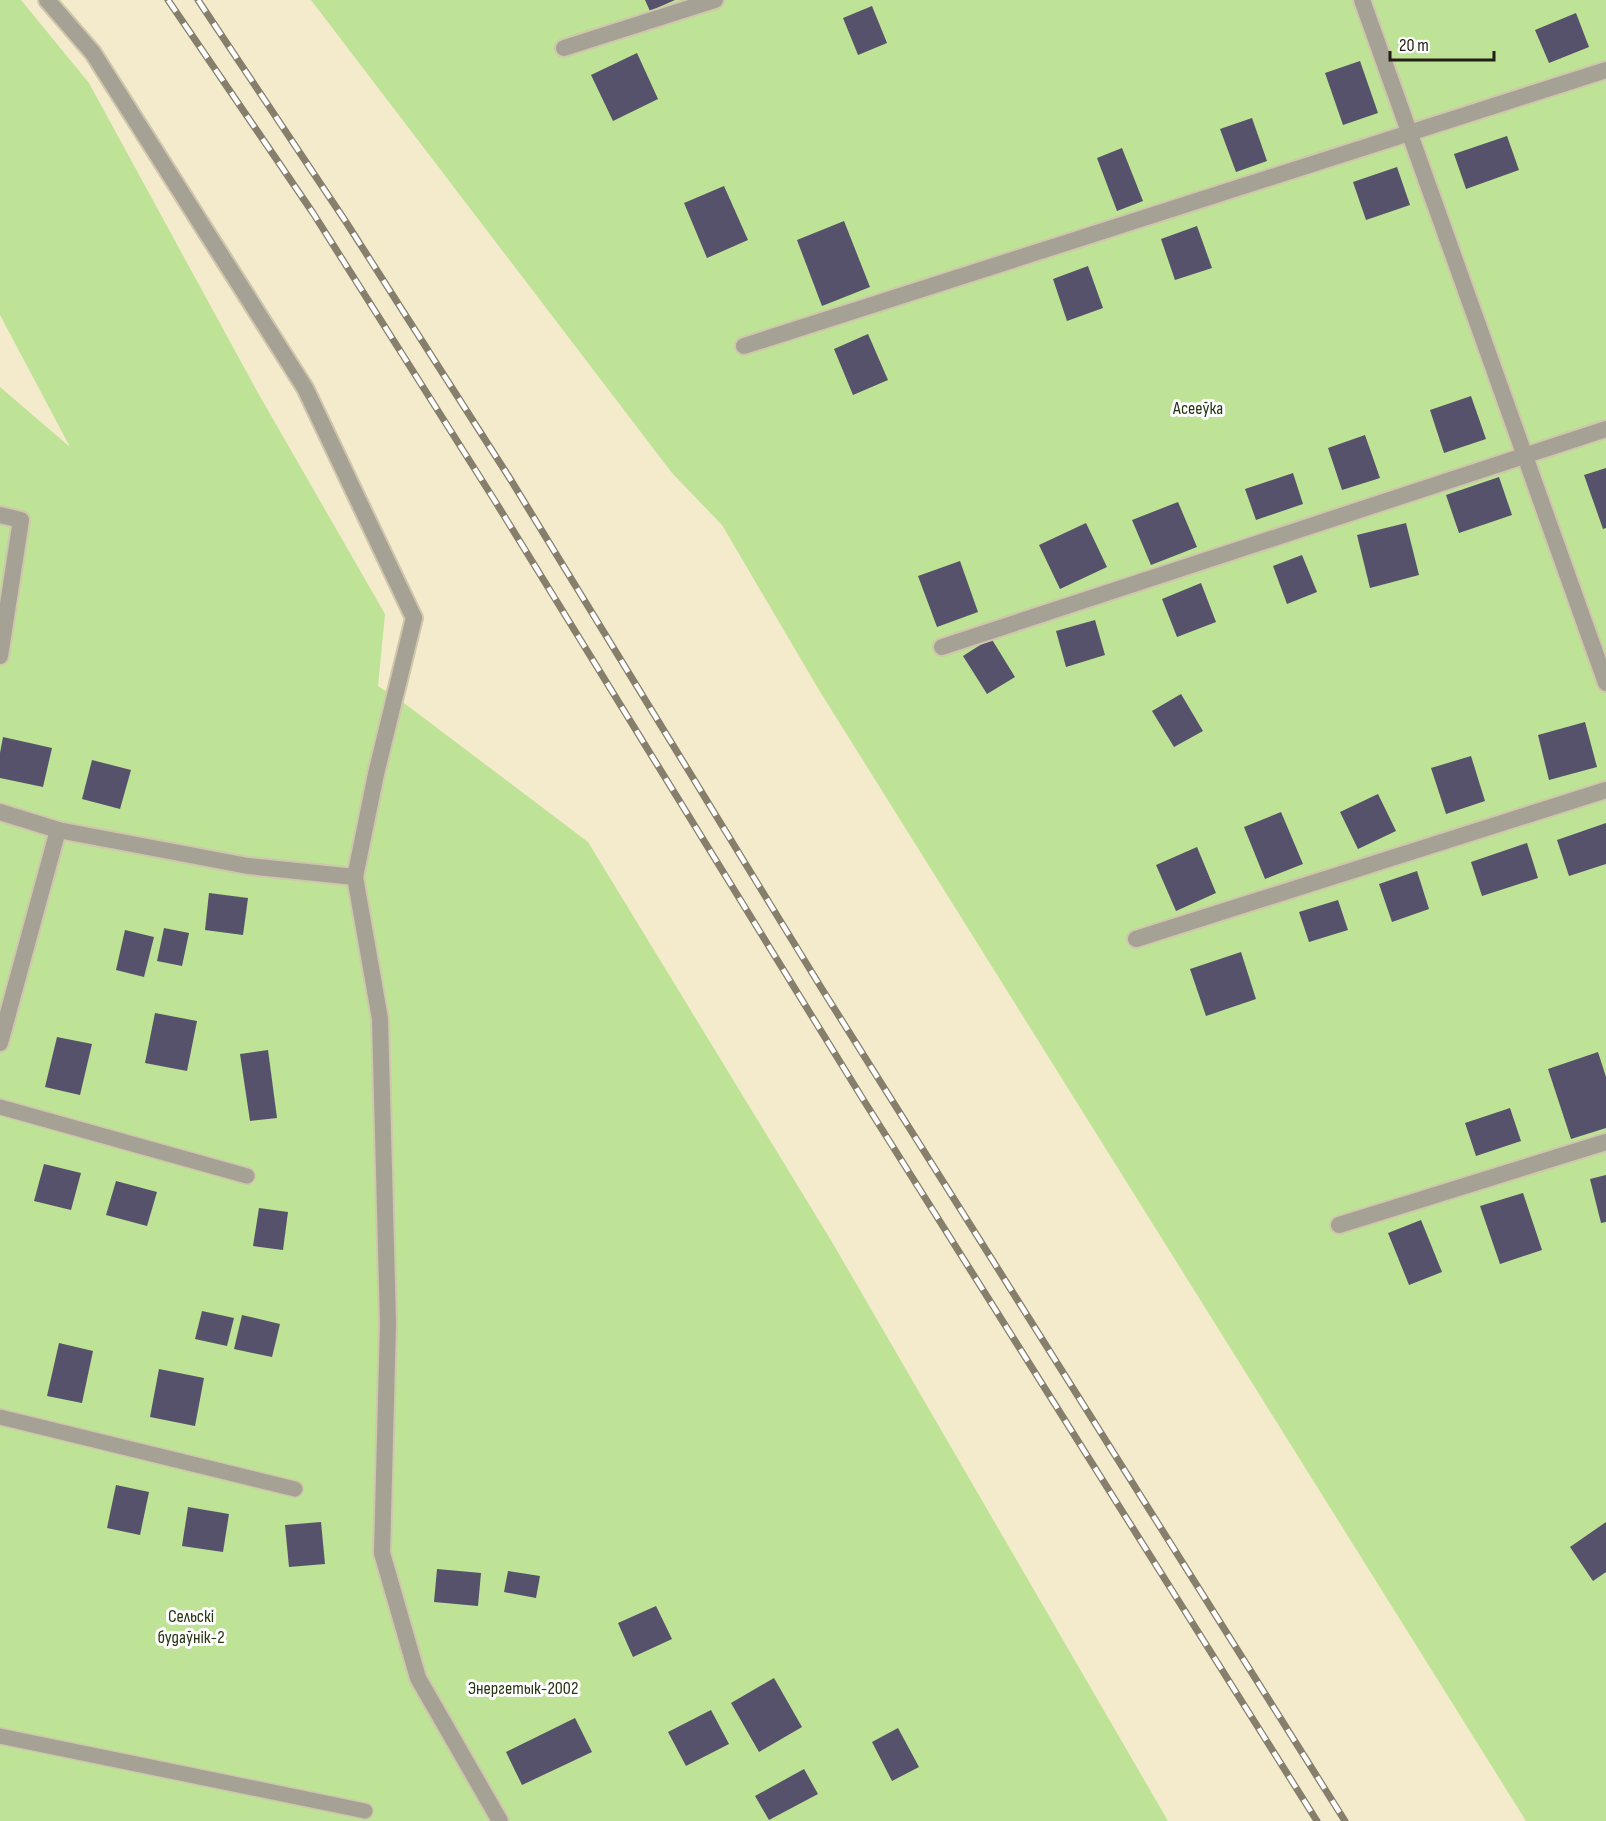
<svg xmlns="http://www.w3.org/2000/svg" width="1606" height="1821" viewBox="0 0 1606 1821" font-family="'Sofia Sans Condensed',sans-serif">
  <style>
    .green { fill: #bee296 }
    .building { fill: #56526b }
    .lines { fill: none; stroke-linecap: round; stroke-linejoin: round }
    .service-casing { stroke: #cfc6ac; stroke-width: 18 }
    .minor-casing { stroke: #cfc6ac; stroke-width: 20 }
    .service { stroke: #a6a195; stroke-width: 15 }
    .minor { stroke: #a6a195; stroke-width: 16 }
    .rail-casing { stroke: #857f6b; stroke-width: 7 }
    .rail { stroke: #fff; stroke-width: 4.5; stroke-dasharray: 14; stroke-linecap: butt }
    .labels { text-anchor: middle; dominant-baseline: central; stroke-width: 6; stroke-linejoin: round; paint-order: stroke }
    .park-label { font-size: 18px; fill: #263612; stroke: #fff }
  </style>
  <rect width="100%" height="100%" fill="#f4ebcd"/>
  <g class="green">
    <polygon points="0,0 21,0 89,83 258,393 385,614 378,686 404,703 588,842 832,1242 1168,1821 0,1821 0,387 70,447 0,315"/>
    <polygon points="311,0 1606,0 1606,1821 1526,1821 819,690 722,525 672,473"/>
  </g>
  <g class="building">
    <polygon points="645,0 675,0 650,11"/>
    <polygon points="872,6 887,43 858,55 843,18"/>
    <polygon points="1576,13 1589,47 1549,63 1535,30"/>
    <polygon points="637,53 658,99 613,121 591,75"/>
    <polygon points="1360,61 1378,113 1343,125 1325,73"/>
    <polygon points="1252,118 1267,161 1236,172 1220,129"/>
    <polygon points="1507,136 1519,170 1466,189 1454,154"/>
    <polygon points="1122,148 1143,201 1117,211 1097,158"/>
    <polygon points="1397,167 1410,205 1366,220 1353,182"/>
    <polygon points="724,186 748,240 707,258 684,203"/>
    <polygon points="844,221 870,287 822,306 797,240"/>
    <polygon points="1197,226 1212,268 1175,280 1161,239"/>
    <polygon points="1088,266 1103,308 1067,321 1053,279"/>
    <polygon points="868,334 888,380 853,395 834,349"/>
    <polygon points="1471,396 1486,439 1444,453 1430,410"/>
    <polygon points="1365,435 1380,478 1342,490 1328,448"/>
    <polygon points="1606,468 1606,528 1603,529 1584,475"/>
    <polygon points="1293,473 1303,504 1256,520 1245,489"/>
    <polygon points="1499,477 1512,515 1459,533 1446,495"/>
    <polygon points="1178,502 1197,547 1151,565 1132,520"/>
    <polygon points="1086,523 1107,567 1060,589 1039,545"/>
    <polygon points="1406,523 1419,575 1370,588 1357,535"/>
    <polygon points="1302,555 1317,592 1287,604 1273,566"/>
    <polygon points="960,561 978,612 937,627 918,576"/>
    <polygon points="1201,583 1216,622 1177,637 1162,599"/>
    <polygon points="1095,620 1105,655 1066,667 1056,631"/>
    <polygon points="991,638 1015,677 987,694 963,656"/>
    <polygon points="1181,694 1203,731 1174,747 1152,711"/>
    <polygon points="1585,722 1597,767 1549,780 1538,735"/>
    <polygon points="3,737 52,748 43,787 0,778 0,753"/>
    <polygon points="1471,756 1485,801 1446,814 1431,768"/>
    <polygon points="92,760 131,770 120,809 82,799"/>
    <polygon points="1378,794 1396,831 1358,849 1340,812"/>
    <polygon points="1281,812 1303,864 1265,879 1244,827"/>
    <polygon points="1606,823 1606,864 1569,876 1557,840"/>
    <polygon points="1527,843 1538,878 1482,896 1471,862"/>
    <polygon points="1197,847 1216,893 1176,911 1156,865"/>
    <polygon points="1417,871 1429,909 1392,922 1379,884"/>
    <polygon points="209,893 248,898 243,935 205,930"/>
    <polygon points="1338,900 1348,930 1309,942 1299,912"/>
    <polygon points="164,928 189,933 182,966 157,961"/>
    <polygon points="125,930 154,937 144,977 116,970"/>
    <polygon points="1241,952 1256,999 1206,1016 1190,969"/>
    <polygon points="155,1013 197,1021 187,1071 145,1063"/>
    <polygon points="57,1037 92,1044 80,1095 45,1087"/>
    <polygon points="268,1050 277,1118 250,1121 240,1054"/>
    <polygon points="1598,1052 1606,1077 1606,1128 1571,1139 1548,1069"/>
    <polygon points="1510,1108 1521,1141 1476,1156 1465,1123"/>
    <polygon points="44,1164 81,1173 71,1210 34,1201"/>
    <polygon points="1606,1175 1606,1222 1601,1223 1590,1179"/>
    <polygon points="116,1181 157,1192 147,1226 106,1215"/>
    <polygon points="1523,1193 1542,1250 1500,1264 1480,1206"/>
    <polygon points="259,1208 288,1212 283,1250 253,1246"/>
    <polygon points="1421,1220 1442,1272 1409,1285 1388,1233"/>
    <polygon points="202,1311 234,1318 227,1346 195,1339"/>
    <polygon points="242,1315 280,1324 272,1357 234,1349"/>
    <polygon points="59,1343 93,1351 82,1403 47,1396"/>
    <polygon points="159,1369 204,1378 195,1426 150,1417"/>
    <polygon points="116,1485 149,1492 140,1535 107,1528"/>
    <polygon points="188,1507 229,1514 223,1552 182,1546"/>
    <polygon points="321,1522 325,1564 289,1567 285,1525"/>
    <polygon points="1606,1522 1606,1572 1593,1581 1570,1547"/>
    <polygon points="437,1569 481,1573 478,1606 434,1602"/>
    <polygon points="508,1571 540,1576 536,1598 504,1592"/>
    <polygon points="656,1606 672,1639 633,1657 618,1623"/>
    <polygon points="774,1678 802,1727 759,1752 731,1703"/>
    <polygon points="711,1710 729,1744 686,1766 668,1732"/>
    <polygon points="575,1718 592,1752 522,1785 506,1752"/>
    <polygon points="898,1728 919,1767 892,1781 872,1742"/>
    <polygon points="804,1769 818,1794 769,1820 755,1796"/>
  </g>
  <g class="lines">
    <g class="service-casing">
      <g id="service">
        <polyline points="0,1107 247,1176"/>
        <polyline points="0,1417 295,1489"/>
        <polyline points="0,1736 365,1811"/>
      </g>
    </g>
    <g class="minor-casing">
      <g id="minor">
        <polyline points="47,0 93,53 305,388 414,618 376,774 355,877"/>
        <polyline points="1362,0 1606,683"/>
        <polyline points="564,48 715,0"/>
        <polyline points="744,346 1606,70"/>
        <polyline points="0,515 21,520 0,656"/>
        <polyline points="942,647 1606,429"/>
        <polyline points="0,812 58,830 248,866 355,877 380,1019 388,1323 382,1553 418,1678 500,1821"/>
        <polyline points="1136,939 1606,790"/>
        <polyline points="0,1043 58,830"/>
        <polyline points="1339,1225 1606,1142"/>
      </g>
    </g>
    <use href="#service" class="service"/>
    <use href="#minor" class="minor"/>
    <g class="rail-casing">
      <g id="rail">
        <polyline points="168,0 313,213 495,501 861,1096 1317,1821"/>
        <polyline points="198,0 346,222 509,477 822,989 1345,1821"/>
      </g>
    </g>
    <use href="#rail" class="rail"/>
  </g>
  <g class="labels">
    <g class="park-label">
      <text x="1198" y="408">Асееўка</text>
      <text x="191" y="1616">Сельскі<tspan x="191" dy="21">будаўнік-2</tspan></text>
      <text x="523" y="1688">Энергетык-2002</text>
    </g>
  </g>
  <path d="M1390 51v9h104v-9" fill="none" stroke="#242015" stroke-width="3"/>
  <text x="1399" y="51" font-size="18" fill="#242015" stroke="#ffffff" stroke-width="4.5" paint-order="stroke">20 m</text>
</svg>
